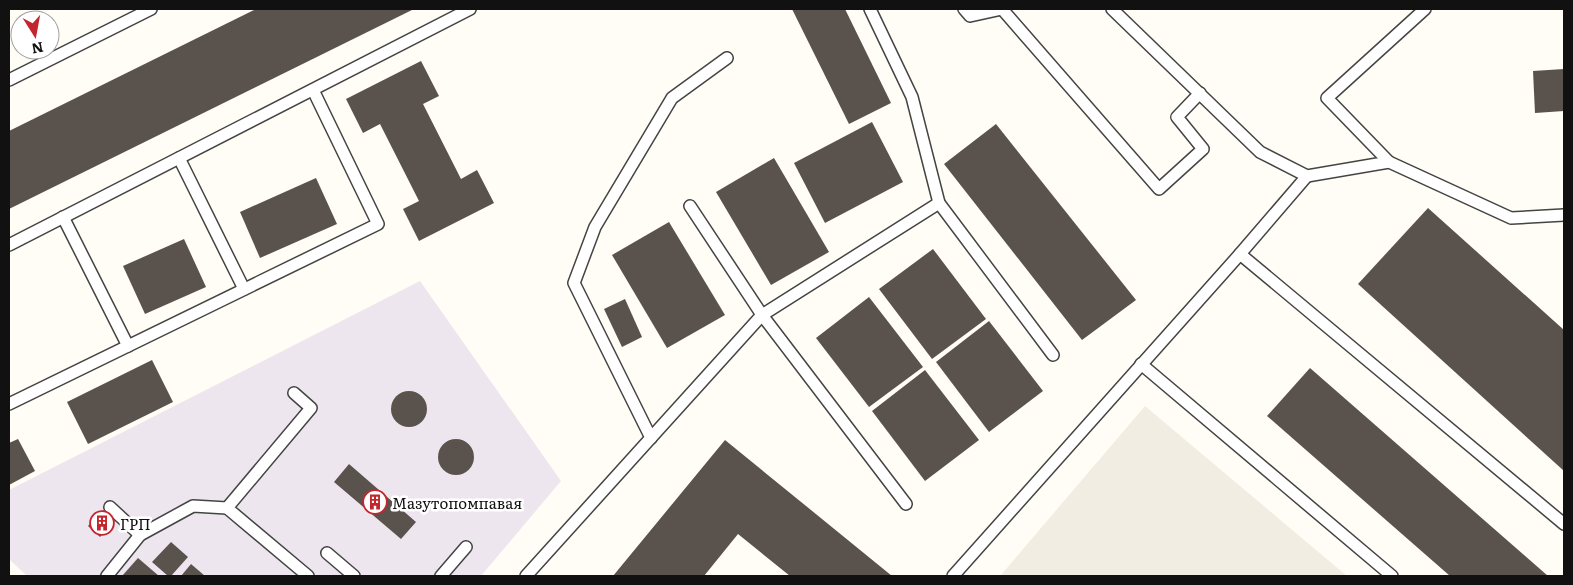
<svg xmlns="http://www.w3.org/2000/svg" width="1573" height="585" viewBox="0 0 1573 585" font-family="Literata,serif">
  <style>
    .industrial { fill: #eee6ef }
    .plaza { fill: #f1ede2 }
    .building { fill: #5a524d }
    .lines { fill: none; stroke-linecap: round; stroke-linejoin: round }
    .service-casing { stroke: #444; stroke-width: 14 }
    .service { stroke: #fff; stroke-width: 11 }
    .labels { text-anchor: middle; dominant-baseline: central; stroke-width: 5; stroke-linejoin: round; paint-order: stroke }
    .poi-label { font-size: 15px; fill: #111; stroke: #fff; text-anchor: start }
  </style>
  <rect width="100%" height="100%" fill="#fffdf5"/>
  <polygon class="industrial" points="420,281 561,481 481,576 27,576 9,559 9,490"/>
  <polygon class="plaza" points="1145,406 1347,576 1000,576"/>
  <g class="building">
    <polygon points="256,9 414,9 9,209 9,131"/>
    <polygon points="792,9 845,9 891,103 849,124"/>
    <polygon points="421,61 439,96 423,104 461,179 477,170 494,203 419,241 403,209 419,201 380,124 363,133 346,99"/>
    <polygon points="1564,69 1564,111 1535,113 1533,71"/>
    <polygon points="872,122 903,182 825,223 794,163"/>
    <polygon points="996,124 1136,300 1082,340 944,164"/>
    <polygon points="774,158 829,252 771,285 716,192"/>
    <polygon points="316,178 337,224 260,258 240,212"/>
    <polygon points="1428,208 1564,330 1564,471 1358,284"/>
    <polygon points="669,222 725,315 667,348 612,255"/>
    <polygon points="184,239 206,287 145,314 123,266"/>
    <polygon points="933,249 986,319 932,359 879,289"/>
    <polygon points="869,297 923,367 869,407 816,338"/>
    <polygon points="625,299 642,337 622,347 604,309"/>
    <polygon points="989,321 1043,391 989,432 936,362"/>
    <polygon points="152,360 173,402 88,444 67,402"/>
    <polygon points="1310,368 1548,576 1450,576 1267,416"/>
    <polygon points="925,370 979,440 925,481 872,411"/>
    <circle cx="409" cy="409" r="18"/>
    <polygon points="18,439 35,471 9,485 9,443"/>
    <circle cx="456" cy="457" r="18"/>
    <polygon points="725,440 892,576 790,576 738,534 704,576 613,576"/>
    <polygon points="349,464 416,522 401,539 334,482"/>
    <polygon points="103,510 115,520 100,537 88,526"/>
    <polygon points="171,542 188,557 171,576 168,576 152,562"/>
    <polygon points="138,558 159,576 122,576"/>
    <polygon points="191,564 205,576 181,576"/>
  </g>
  <g class="lines">
    <g class="service-casing">
      <g id="service">
        <polyline points="870,9 912,97 939,203"/>
        <polyline points="964,9 970,16 1002,9"/>
        <polyline points="1002,9 1159,189 1203,149 1177,117 1200,93"/>
        <polyline points="1112,9 1260,152 1307,176 1389,162 1327,98 1425,9"/>
        <polyline points="9,80 151,9"/>
        <polyline points="179,158 244,289"/>
        <polyline points="1389,162 1511,218 1564,215"/>
        <polyline points="63,217 128,346"/>
        <polyline points="9,245 470,9"/>
        <polyline points="1240,254 1564,524"/>
        <polyline points="1141,364 1392,576"/>
        <polyline points="294,393 311,408 227,508 308,576"/>
        <polyline points="9,404 378,224 313,90"/>
        <polyline points="651,438 574,283 595,227 672,98 727,58"/>
        <polyline points="906,504 762,315 939,203 1053,355"/>
        <polyline points="110,507 140,535"/>
        <polyline points="327,553 354,576"/>
        <polyline points="107,576 140,535 193,506 227,508"/>
        <polyline points="441,576 466,547"/>
        <polyline points="526,576 762,315 690,206"/>
        <polyline points="953,576 1240,254 1307,176"/>
      </g>
    </g>
    <use href="#service" class="service"/>
  </g>
  <defs>
    <g id="building-ring" transform="scale(1.25)"><circle r="9.5" fill="#fff" stroke="#c4262e" stroke-width="1.5"/><path d="M-4-6H4V6H1V3H-1V6H-4ZM-2.5-4.3h1.7v1.8h-1.7ZM.8-4.3h1.7v1.8H.8ZM-2.5-1h1.7V.8h-1.7ZM.8-1h1.7V.8H.8Z" fill="#c4262e"/></g>
  </defs>
  <g fill-rule="evenodd">
    <use href="#building-ring" x="375" y="502"/>
    <use href="#building-ring" x="102" y="523"/>
  </g>
  <g class="labels">
    <g class="poi-label">
      <text x="392" y="502">Мазутопомпавая</text>
      <text x="120" y="523">ГРП</text>
    </g>
  </g>
  <rect width="1573" height="585" fill="none" stroke="#111111" stroke-width="20"/>
  <g transform="translate(35 35) rotate(169)"><circle r="24" fill="#ffffff" stroke="#a0a0a0"/>
  <path d="M0-4L9 19L0 12L-9 19Z" fill="#c4262e"/>
  <text y="-8" font-size="14" font-weight="bold" text-anchor="middle" fill="#111111">N</text>
  </g>
</svg>
